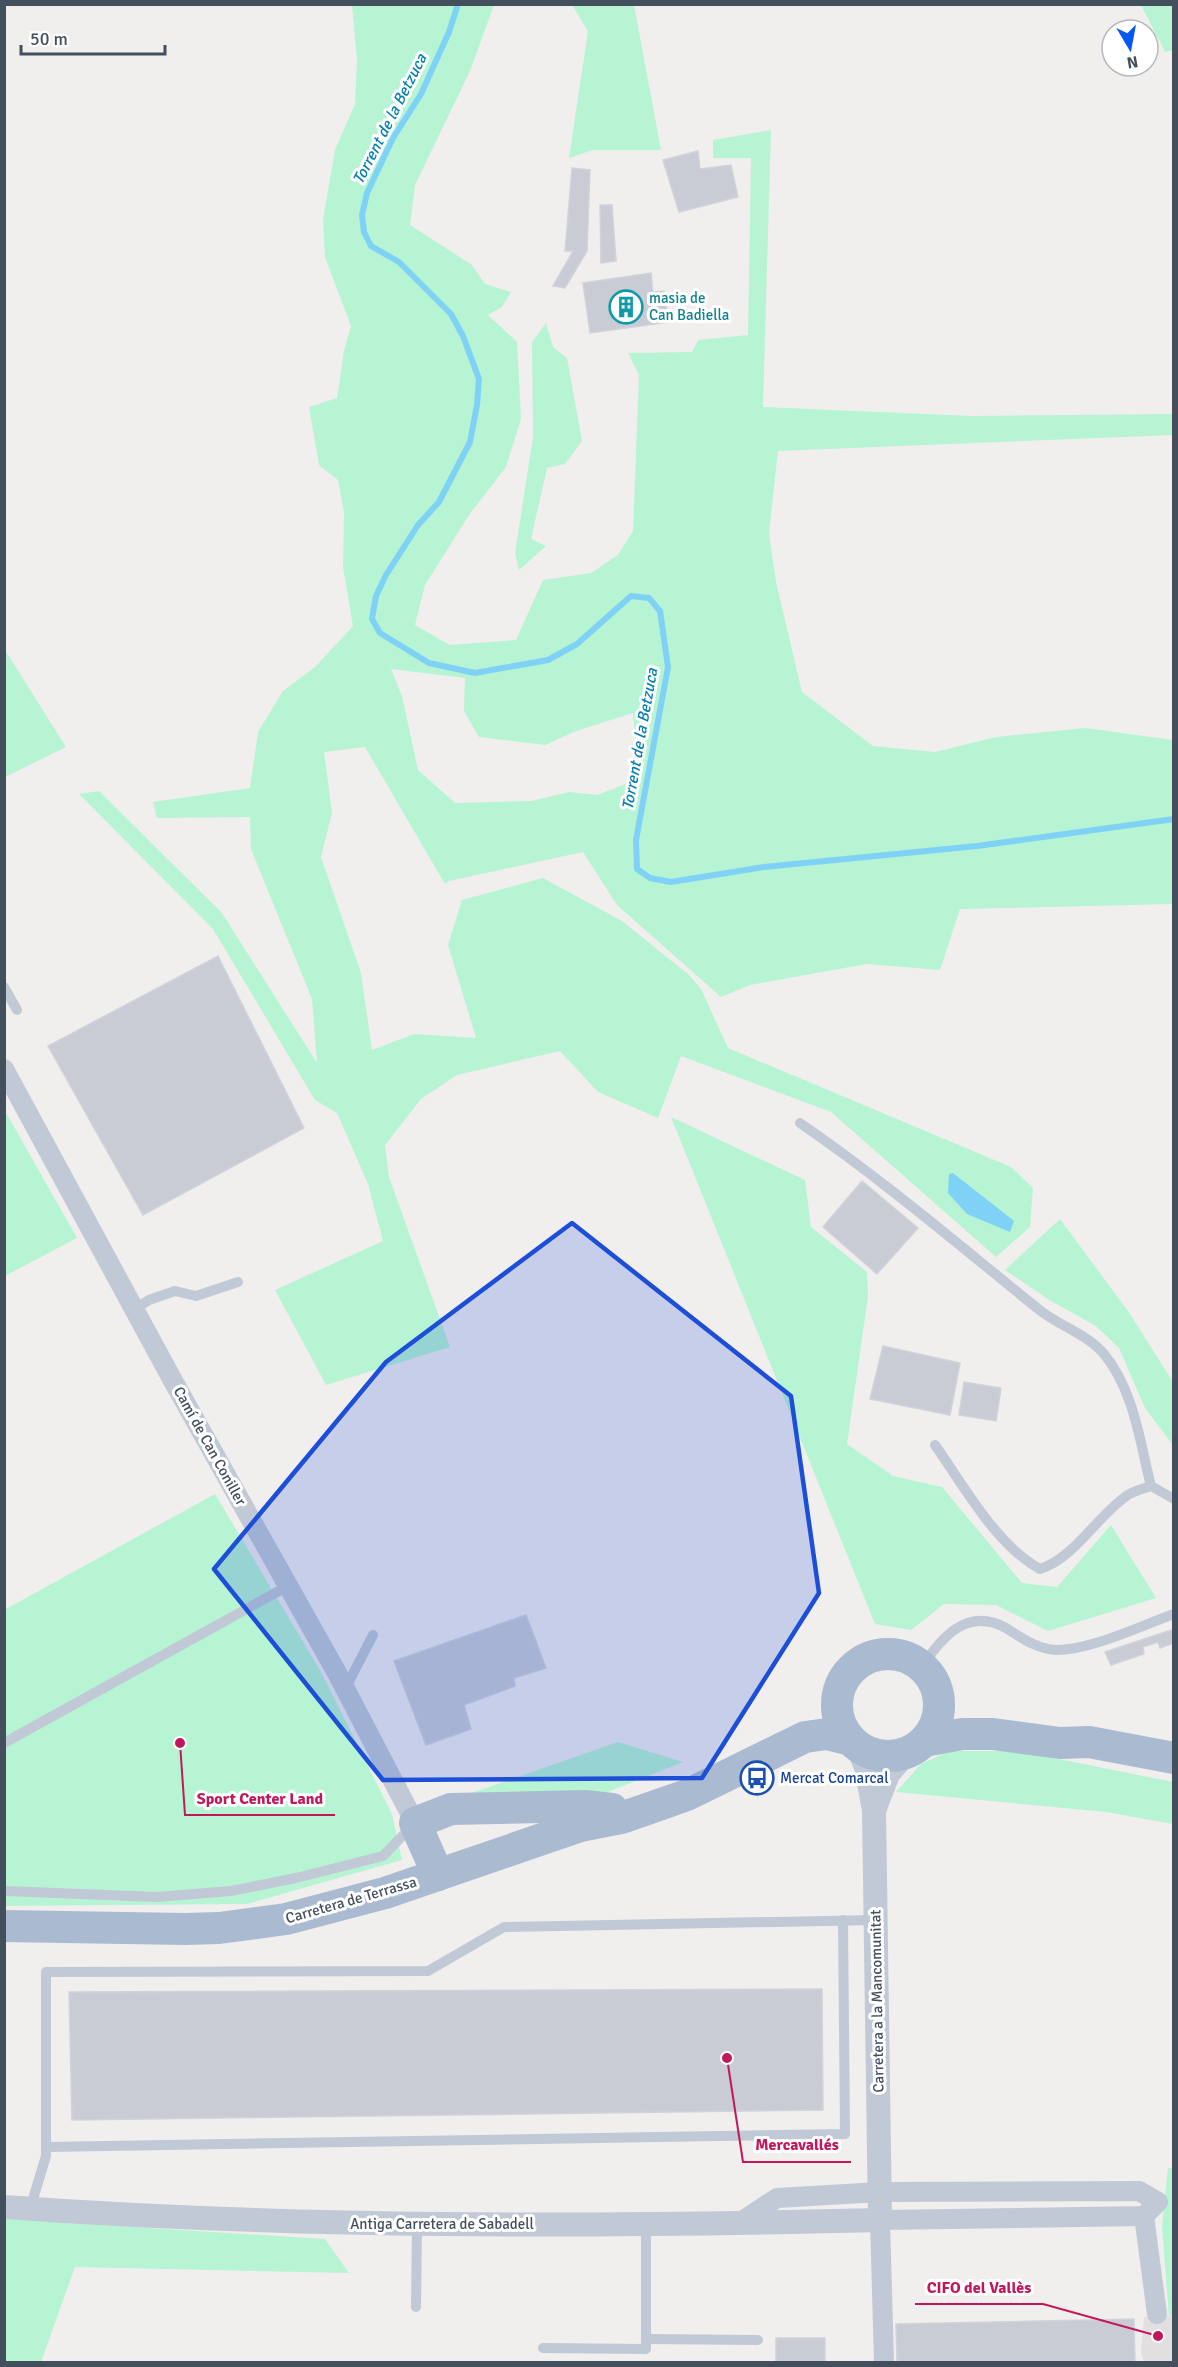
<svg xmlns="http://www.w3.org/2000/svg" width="1178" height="2367" viewBox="0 0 1178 2367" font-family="Signika,sans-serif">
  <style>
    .education { fill: #e2dfe0 }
    .green { fill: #b7f4d4; fill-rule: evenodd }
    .water { fill: #7fd2f6 }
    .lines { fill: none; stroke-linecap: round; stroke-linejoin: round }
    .stream { stroke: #7fd2f6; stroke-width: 6 }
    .building { fill: #c9ccd5; stroke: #d1d3db; stroke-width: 1.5 }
    .service { stroke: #c0c9d5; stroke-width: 10 }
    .minor { stroke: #c0c9d5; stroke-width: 20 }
    .tertiary { stroke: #c0c9d5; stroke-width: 24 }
    .primary { stroke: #aabad0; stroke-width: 32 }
    .marked { fill: #1d4ed8; fill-opacity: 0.2; stroke: #1d4ed8; stroke-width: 4.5; stroke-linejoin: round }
    .labels { text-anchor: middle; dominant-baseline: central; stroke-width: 6; stroke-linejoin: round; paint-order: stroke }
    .culture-label { font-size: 15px; fill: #0d838f; stroke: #fff; text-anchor: start }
    .street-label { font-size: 15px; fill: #444f5e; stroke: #fff }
    .transit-label { font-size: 15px; fill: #164399; stroke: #fff; text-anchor: start }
    .water-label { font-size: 16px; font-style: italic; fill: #007eb5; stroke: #fff }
    .leader { fill: none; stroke: #c2185b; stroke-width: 2 }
    .callout-dot { fill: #c2185b; stroke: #fff; stroke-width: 2 }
    .callout-label { font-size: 16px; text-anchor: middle; font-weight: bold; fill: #c2185b; stroke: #fff; stroke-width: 6; stroke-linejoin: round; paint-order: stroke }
  </style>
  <rect width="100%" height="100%" fill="#f1eeee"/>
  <polygon class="education" points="1173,2316 1173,2362 1144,2362 1141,2352 1144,2317"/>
  <g class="green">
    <path d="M 352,5 L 494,5 L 470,71 L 415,185 L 410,225 L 472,265 L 485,284 L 511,292 L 502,307 L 488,315 L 517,342 L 521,419 L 506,467 L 469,515 L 425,585 L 415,625 L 450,645 L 516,640 L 543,580 L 591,573 L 618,555 L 633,531 L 639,375 L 628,353 L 692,352 L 698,340 L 748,335 L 751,158 L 713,158 L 713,140 L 771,130 L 763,407 L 972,416 L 1173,414 L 1173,435 L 778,451 L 769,533 L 776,582 L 802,692 L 873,746 L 935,752 L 996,737 L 1085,728 L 1173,740 L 1173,904 L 960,909 L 940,970 L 867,964 L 750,985 L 721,997 L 617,905 L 583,852 L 449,881 L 445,884 L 365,747 L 324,752 L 332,813 L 321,857 L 361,973 L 372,1050 L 414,1034 L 476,1038 L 448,945 L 462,900 L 543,878 L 622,921 L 689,975 L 701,989 L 728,1048 L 1011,1167 L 1033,1188 L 1030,1227 L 996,1257 L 831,1112 L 681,1056 L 658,1118 L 598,1092 L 560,1051 L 457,1075 L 421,1099 L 385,1145 L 389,1177 L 450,1347 L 326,1385 L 275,1290 L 383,1241 L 368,1184 L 337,1113 L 315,1100 L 213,929 L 79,794 L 99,791 L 222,913 L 317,1063 L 312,999 L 251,849 L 250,817 L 157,818 L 153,802 L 250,788 L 258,732 L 283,691 L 315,667 L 353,626 L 343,567 L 344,512 L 338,480 L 319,465 L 309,407 L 337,398 L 344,351 L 351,326 L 325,257 L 323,220 L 335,150 L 355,104 L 357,60 ZM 391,669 L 465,678 L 464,711 L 479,737 L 545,745 L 576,731 L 633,713 L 639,779 L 597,795 L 569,792 L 531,801 L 455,803 L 418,770 L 402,696 Z"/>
    <polygon points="572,5 634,5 661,150 593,150 569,158 588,31"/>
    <polygon points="1141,5 1173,5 1173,50 1165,52"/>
    <polygon points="546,323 553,347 567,358 582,441 565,464 547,468 531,539 546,546 519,570 515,553 533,437 532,342"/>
    <polygon points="5,650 66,747 5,777 4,777"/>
    <polygon points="4,1109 77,1238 5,1276 4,1276"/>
    <polygon points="671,1117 805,1180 811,1227 867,1272 868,1296 847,1444 893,1476 942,1487 1022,1583 1057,1587 1111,1525 1156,1598 1048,1631 996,1605 944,1604 911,1630 875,1624"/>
    <polygon points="1060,1219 1128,1311 1173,1382 1173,1445 1145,1408 1119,1348 1096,1326 1051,1301 1005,1270"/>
    <polygon points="215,1494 321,1672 392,1814 402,1860 247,1904 5,1906 4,1610"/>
    <polygon points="618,1742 683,1762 608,1792 460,1797"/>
    <polygon points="949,1751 1019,1751 1173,1782 1173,1824 1106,1812 896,1792 921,1764"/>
    <polygon points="1168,2168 1174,2168 1174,2315 1169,2316 1162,2226"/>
    <polygon points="5,2219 325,2239 349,2273 75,2267 41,2362 5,2362"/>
  </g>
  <polygon class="water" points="953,1173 1014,1221 1010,1232 967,1214 948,1193 949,1174"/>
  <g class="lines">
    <polyline class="stream" points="458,4 449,32 421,94 393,138 367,193 362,215 364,232 371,246 399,262 451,314 463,336 479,379 477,405 470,442 439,502 418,525 386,575 376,596 372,619 380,633 429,663 475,673 548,660 577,644 631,596 649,598 660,611 668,667 636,840 637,869 650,878 671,882 764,867 977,846 1174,819"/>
  </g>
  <g class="building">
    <polygon points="698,151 700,169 731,165 738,197 679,212 663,160"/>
    <polygon points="572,168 590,170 587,251 565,288 553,286 573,251 565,251"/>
    <polygon points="600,205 612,205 616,261 601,263"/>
    <polygon points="651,273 653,292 664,291 669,322 590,333 583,283"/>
    <polygon points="218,956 304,1128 143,1215 48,1046"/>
    <polygon points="862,1181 918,1228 877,1274 823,1227"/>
    <polygon points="883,1346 960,1363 950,1415 870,1399"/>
    <polygon points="964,1382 1001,1388 996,1421 959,1415"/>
    <polygon points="526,1615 546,1668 514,1678 515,1686 464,1705 471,1729 426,1745 394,1661"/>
    <polygon points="1174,1629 1174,1643 1160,1648 1158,1642 1143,1647 1144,1654 1111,1665 1105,1652"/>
    <polygon points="822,1989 823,2110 72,2120 69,1992"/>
    <polygon points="1134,2319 1135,2362 897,2362 896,2324"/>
    <rect x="776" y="2338" width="49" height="24"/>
  </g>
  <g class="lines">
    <g class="service">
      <polyline points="4,987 17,1010"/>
      <path d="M 800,1123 C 883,1180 959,1245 1037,1308 C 1058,1326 1086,1333 1104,1354 C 1134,1390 1140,1443 1151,1486"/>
      <polyline points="135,1309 149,1300 175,1291 196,1296 238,1282"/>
      <path d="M 935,1445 C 964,1486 996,1545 1040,1569 C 1074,1558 1096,1518 1125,1497 C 1132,1491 1143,1489 1151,1486 L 1174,1499"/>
      <path d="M 922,1667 C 942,1636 968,1607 1006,1628 C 1022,1638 1037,1649 1056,1650 C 1091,1650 1140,1626 1174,1614"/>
      <polyline points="345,1689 373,1635"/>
      <polyline points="4,1743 288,1586"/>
      <polyline points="4,1891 157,1897 231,1891 296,1878 383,1856 413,1825"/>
      <polyline points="46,2147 845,2134 843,1920"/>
      <polyline points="30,2209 46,2156 46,1972 428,1971 504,1927 876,1920"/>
      <polyline points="416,2307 417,2224"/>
      <polyline points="646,2339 758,2340"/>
      <polyline points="543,2348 646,2349 646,2223"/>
    </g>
    <g class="minor">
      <polyline points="4,1069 172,1379 337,1673 415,1823"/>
      <polyline points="1144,2216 1157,2314"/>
      <polyline points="739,2223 777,2198 880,2192 1139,2191 1158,2202 1144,2216 880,2220 884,2362"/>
    </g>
    <g class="tertiary">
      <polyline points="875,1808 888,1774 907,1752"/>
      <path d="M 4,2207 C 296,2228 588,2227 880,2220 L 874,1810 L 866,1767 L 858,1747"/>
    </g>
    <g class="primary">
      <circle cx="888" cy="1705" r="51"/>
      <polyline points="924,1741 962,1734 993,1734 1060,1743 1089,1742 1174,1758"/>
      <polyline points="438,1875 415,1823 451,1809 585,1806 612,1809"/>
      <polyline points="4,1926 185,1929 219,1928 286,1919 385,1893 580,1826 621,1818 650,1808 687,1795 805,1737 827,1734 851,1740"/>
    </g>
  </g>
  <path class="marked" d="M 572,1223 L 791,1396 L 819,1593 L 702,1778 L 383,1780 L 214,1569 L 386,1362 Z"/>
  <defs>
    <g id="building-ring" transform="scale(1.725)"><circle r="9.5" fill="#fff" stroke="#0f9aa8" stroke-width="1.5"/><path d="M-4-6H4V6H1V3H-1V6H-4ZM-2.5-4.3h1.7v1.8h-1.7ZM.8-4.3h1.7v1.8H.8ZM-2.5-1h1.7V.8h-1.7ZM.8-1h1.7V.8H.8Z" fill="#0f9aa8"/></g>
    <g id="bus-ring" transform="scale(1.725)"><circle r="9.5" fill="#fff" stroke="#1a4fb4" stroke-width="1.5"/><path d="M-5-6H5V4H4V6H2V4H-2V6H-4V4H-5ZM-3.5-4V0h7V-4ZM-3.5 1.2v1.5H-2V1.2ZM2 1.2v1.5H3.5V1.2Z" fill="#1a4fb4"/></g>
  </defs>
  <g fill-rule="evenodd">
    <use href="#building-ring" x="626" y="307"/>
    <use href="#bus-ring" x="757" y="1778"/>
  </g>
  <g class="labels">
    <g class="culture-label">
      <text x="649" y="298">masia de<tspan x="649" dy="17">Can Badiella</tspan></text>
    </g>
    <g class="street-label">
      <text transform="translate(210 1446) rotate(61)">Camí de Can Coniller</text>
      <text transform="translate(351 1900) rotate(-16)">Carretera de Terrassa</text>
      <text transform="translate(877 2001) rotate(-91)">Carretera a la Mancomunitat</text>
      <text x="442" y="2224">Antiga Carretera de Sabadell</text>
    </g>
    <g class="transit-label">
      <text x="780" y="1778">Mercat Comarcal</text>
    </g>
    <g class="water-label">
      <text transform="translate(390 119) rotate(-63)">Torrent de la Betzuca</text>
      <text transform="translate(640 739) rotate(-80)">Torrent de la Betzuca</text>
    </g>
  </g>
  <path class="leader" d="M180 1743L185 1815H335M727 2058L743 2162H851M1158 2336L1043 2304H915"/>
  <g class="callout-dot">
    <circle cx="180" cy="1743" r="6"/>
    <circle cx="727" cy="2058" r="6"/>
    <circle cx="1158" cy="2336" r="6"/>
  </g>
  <g class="callout-label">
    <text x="260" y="1804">Sport Center Land</text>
    <text x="797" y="2150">Mercavallés</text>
    <text x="979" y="2293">CIFO del Vallès</text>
  </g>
  <rect width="1178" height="2367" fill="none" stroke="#444f5e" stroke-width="12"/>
  <g transform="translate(1130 48) rotate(170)"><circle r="28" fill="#ffffff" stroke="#b4b9bf" stroke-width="1.5"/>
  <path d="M0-4.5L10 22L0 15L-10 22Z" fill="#0457f5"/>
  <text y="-9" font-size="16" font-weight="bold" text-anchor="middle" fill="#444f5e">N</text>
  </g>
  <path d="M21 45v9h144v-9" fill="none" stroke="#444f5e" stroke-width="3"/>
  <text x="30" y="45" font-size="18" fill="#444f5e" stroke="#ffffff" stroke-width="4.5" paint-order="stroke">50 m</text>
</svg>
